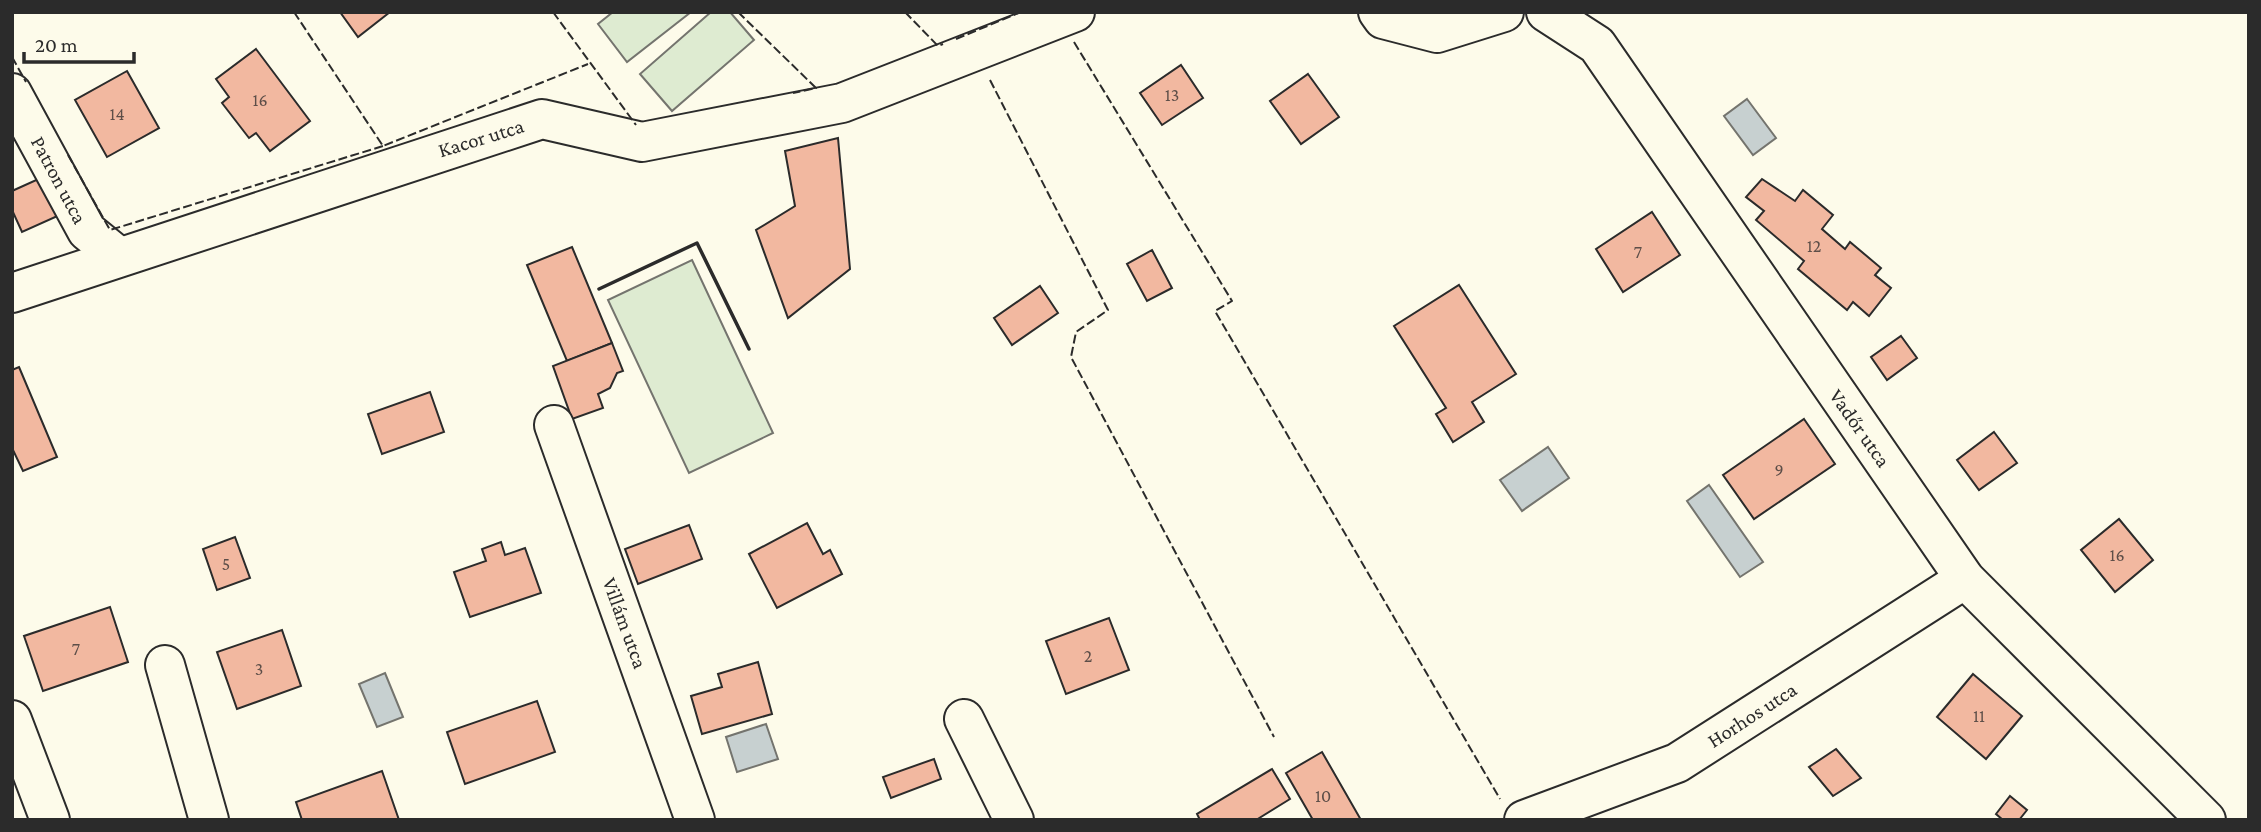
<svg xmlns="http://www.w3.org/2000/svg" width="2261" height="832" viewBox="0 0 2261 832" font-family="'Crimson Pro',serif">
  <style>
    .green { fill: #deebd1; stroke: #74746e; stroke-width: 2 }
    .water { fill: #c7d0d0; stroke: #74746e; stroke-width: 2 }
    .building { fill: #f2b8a0; stroke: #2b2b2b; stroke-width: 2 }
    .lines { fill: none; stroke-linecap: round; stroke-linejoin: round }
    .minor-casing { stroke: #2b2b2b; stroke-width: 42 }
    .minor { stroke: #fdfbea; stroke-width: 38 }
    .fence { stroke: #2b2b2b; stroke-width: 2; stroke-dasharray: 9 3.5; stroke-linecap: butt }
    .wall { stroke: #2b2b2b; stroke-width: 3.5 }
    .labels { text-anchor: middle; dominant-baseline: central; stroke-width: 5; stroke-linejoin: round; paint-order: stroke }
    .number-label { font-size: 18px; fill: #5d4e48 }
    .street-label { font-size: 21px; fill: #2b2b2b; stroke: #fdfbea }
  </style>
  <rect width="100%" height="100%" fill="#fdfbea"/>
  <g class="green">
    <polygon points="613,12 691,12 627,62 598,24"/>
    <polygon points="711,12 730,12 754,40 672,111 640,74"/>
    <polygon points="692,260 773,433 689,473 608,300"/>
  </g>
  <g class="water">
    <polygon points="1747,99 1776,138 1753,155 1724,116"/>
    <polygon points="1548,447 1569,478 1522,511 1500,480"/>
    <polygon points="1709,485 1763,562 1740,577 1687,501"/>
    <polygon points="385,673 403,717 377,727 359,684"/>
    <polygon points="766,724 778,759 737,772 726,737"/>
  </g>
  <g class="building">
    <polygon points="340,12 390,12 358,37"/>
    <polygon points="256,49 310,121 270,151 256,133 249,138 222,103 229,97 216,79"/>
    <polygon points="1181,65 1203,98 1162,125 1140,93"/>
    <polygon points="127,71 159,128 107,157 75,100"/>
    <polygon points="1308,74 1339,117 1301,144 1270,101"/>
    <polygon points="838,138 850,269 788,318 756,230 795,206 785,151"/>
    <polygon points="45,176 62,214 22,232 12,210 12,191"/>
    <polygon points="1762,179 1795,201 1803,190 1833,215 1822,229 1845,249 1850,242 1881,268 1875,275 1891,288 1869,316 1853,302 1847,310 1798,269 1804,261 1756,220 1764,211 1746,197"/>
    <polygon points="1652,212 1680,255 1623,292 1596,249"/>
    <polygon points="572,247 612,343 567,361 527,265"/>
    <polygon points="1152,250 1172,288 1147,301 1127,264"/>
    <polygon points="1459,285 1516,374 1472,402 1484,422 1453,442 1436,414 1446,408 1394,326"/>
    <polygon points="1040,286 1058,313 1012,345 994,318"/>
    <polygon points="1901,336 1917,358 1887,380 1871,357"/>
    <polygon points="612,343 623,371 617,373 610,388 598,394 603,408 572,419 553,366"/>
    <polygon points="19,367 57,457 23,471 12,448 12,370"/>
    <polygon points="430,392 444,432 382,454 368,414"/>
    <polygon points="1804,419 1835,464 1754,519 1723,475"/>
    <polygon points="1994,432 2017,463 1979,490 1957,460"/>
    <polygon points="2119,519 2153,560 2115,592 2081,550"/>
    <polygon points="807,523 823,554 830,550 842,574 777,608 749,554"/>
    <polygon points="689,525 702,559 638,584 625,549"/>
    <polygon points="235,537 250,578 217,590 203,549"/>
    <polygon points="501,542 505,555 525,548 541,593 470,617 454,572 486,561 482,549"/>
    <polygon points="110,607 128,662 43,691 24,636"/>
    <polygon points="1109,618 1129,670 1066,694 1046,641"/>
    <polygon points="282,630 301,686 237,709 217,652"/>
    <polygon points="758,662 772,714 702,734 691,696 722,687 718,674"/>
    <polygon points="1973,674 2022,716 1986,759 1937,717"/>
    <polygon points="537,701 555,752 465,784 447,732"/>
    <polygon points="1836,749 1861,778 1833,796 1809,767"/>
    <polygon points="1322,752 1361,820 1313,820 1286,773"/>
    <polygon points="934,759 941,779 891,798 883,777"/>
    <polygon points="1272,769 1290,799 1256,820 1200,820 1197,814"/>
    <polygon points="382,771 399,820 302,820 296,802"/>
    <polygon points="2010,796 2027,810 2019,820 2003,820 1996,814"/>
  </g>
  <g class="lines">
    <g class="minor-casing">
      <g id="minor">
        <polyline points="1378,12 1383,19 1437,33 1504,12"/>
        <polyline points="1546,12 1597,45 1965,579 2206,820"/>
        <polyline points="12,93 87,231 119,257"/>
        <polyline points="12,293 542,119 642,142 842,103 1075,12"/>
        <polyline points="554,425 695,820"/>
        <polyline points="165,665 209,820"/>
        <polyline points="964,719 1014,820"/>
        <polyline points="12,720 50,820"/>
        <polyline points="1524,820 1677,763 1965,579"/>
      </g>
    </g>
    <use href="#minor" class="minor"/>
    <g class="fence">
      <polyline points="294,12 383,146 588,64"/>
      <polyline points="553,12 636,125"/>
      <polyline points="738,12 816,88 793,93"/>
      <polyline points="905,12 938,46 943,44"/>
      <polyline points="956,39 1021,12"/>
      <polyline points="1074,42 1232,301 1215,311 1500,799"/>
      <polyline points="12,57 26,82"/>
      <polyline points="990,80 1108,310 1076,332 1071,357 1274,737"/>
      <polyline points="68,155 110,230 383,146"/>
    </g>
    <polyline class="wall" points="599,289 697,243 749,349"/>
  </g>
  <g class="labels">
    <g class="number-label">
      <text x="1172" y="95">13</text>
      <text x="260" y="100">16</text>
      <text x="117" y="114">14</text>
      <text x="1814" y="246">12</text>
      <text x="1638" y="252">7</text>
      <text x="1779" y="470">9</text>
      <text x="2117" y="555">16</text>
      <text x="226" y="564">5</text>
      <text x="76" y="649">7</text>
      <text x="1088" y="656">2</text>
      <text x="259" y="669">3</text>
      <text x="1979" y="716">11</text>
      <text x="1323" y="796">10</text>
    </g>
    <g class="street-label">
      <text transform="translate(481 138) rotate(-17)">Kacor utca</text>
      <text transform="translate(59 180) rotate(62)">Patron utca</text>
      <text transform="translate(1860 428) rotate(55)">Vadőr utca</text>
      <text transform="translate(625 623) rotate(70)">Villám utca</text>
      <text transform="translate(1752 715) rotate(-33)">Horhos utca</text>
    </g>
  </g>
  <rect width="2261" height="832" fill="none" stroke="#2b2b2b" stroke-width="28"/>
  <path d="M24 52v10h110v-10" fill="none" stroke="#2b2b2b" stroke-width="3.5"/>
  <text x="35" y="52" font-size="21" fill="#2b2b2b" stroke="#fdfbea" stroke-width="5" paint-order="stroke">20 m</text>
</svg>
